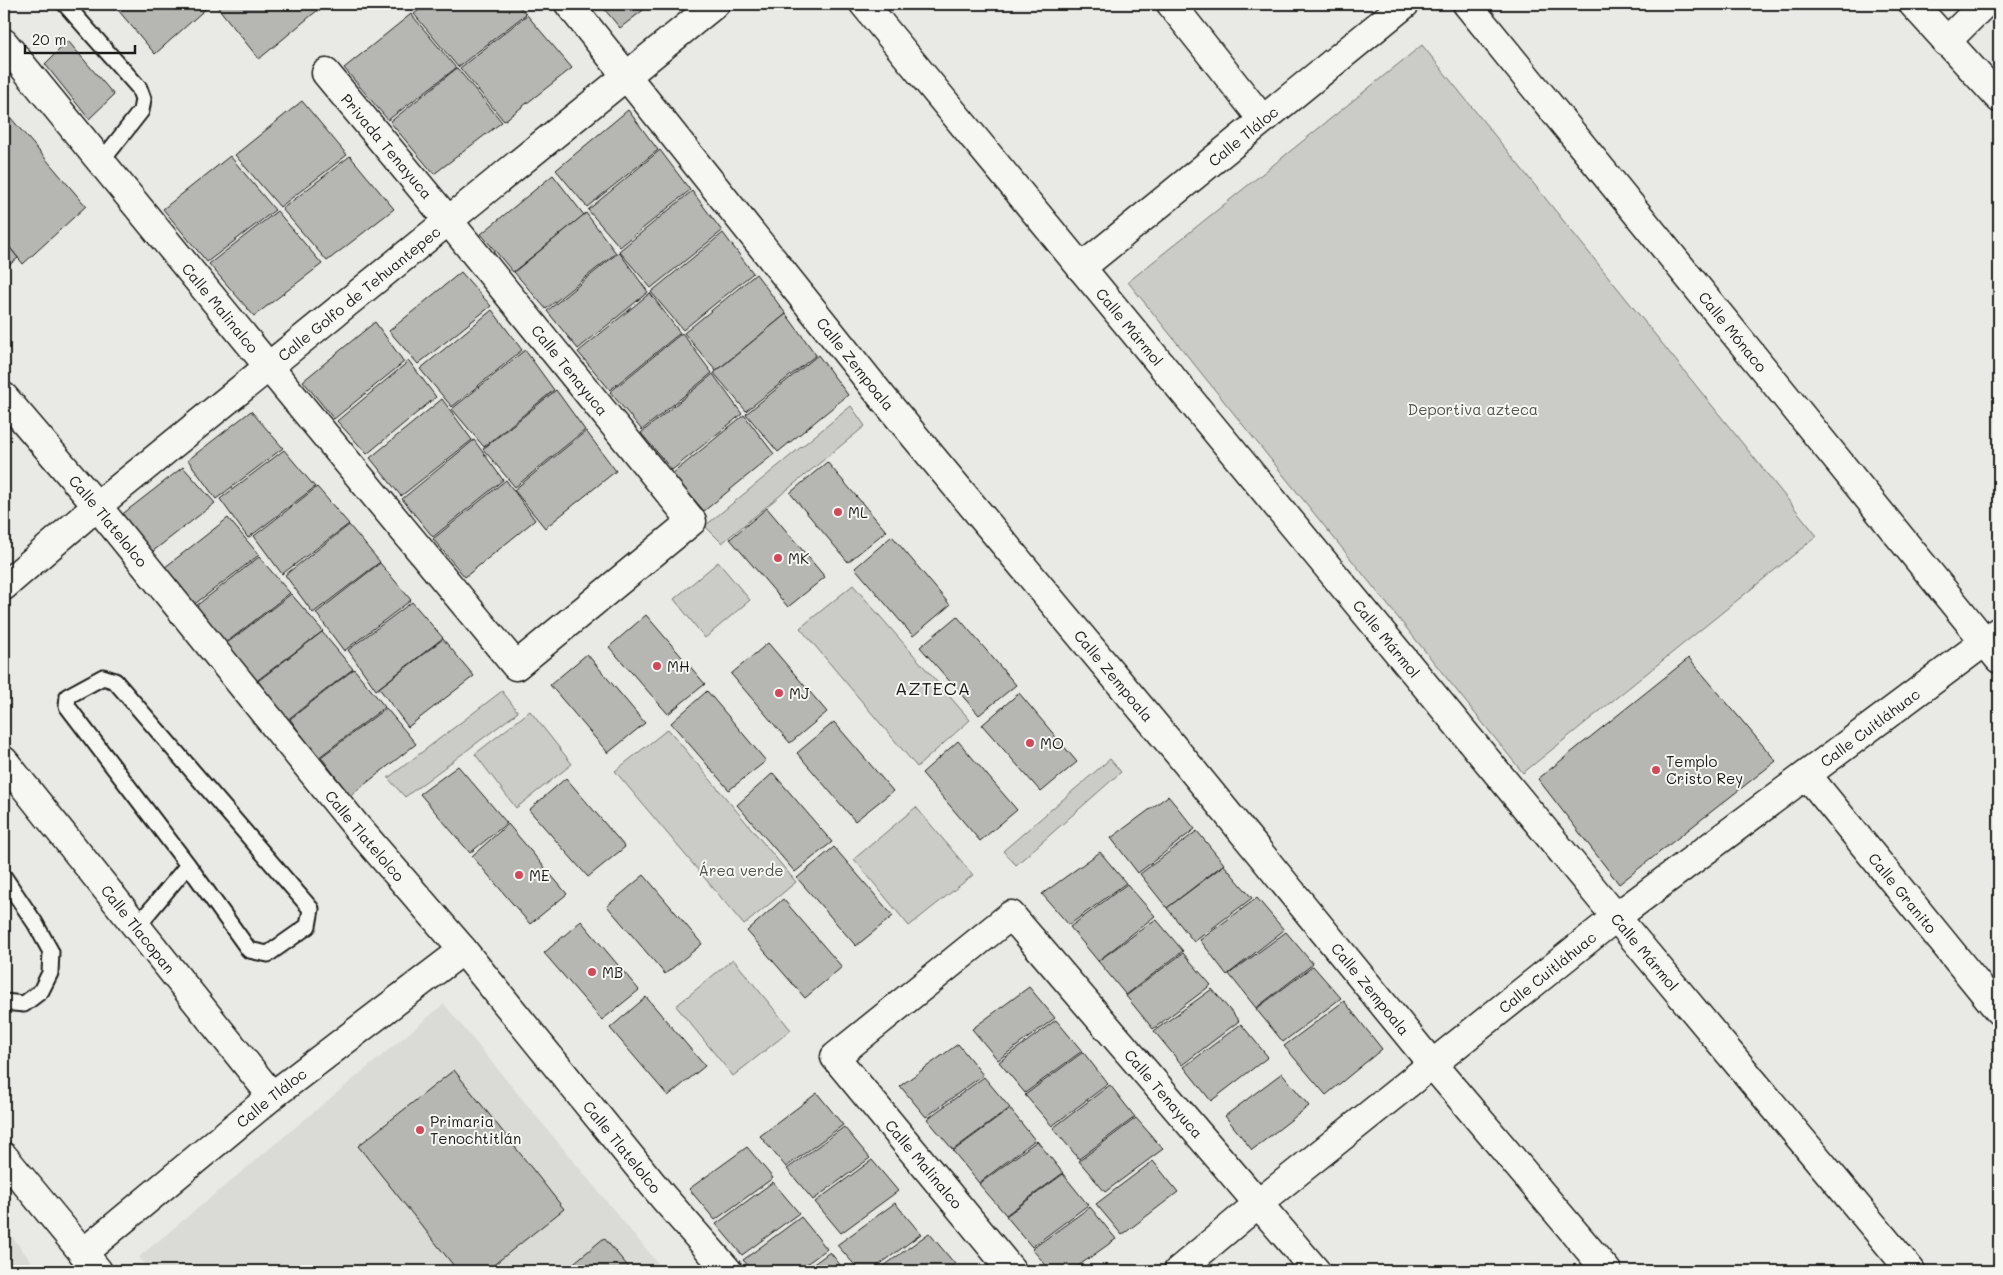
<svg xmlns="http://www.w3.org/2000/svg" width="2003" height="1275" viewBox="0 0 2003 1275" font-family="Mali,sans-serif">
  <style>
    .built { fill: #dadad6 }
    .green { fill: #cbcbc7; stroke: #747472 }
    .building { fill: #b6b6b3; stroke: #1c1c1c }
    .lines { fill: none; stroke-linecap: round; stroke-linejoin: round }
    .service-casing { stroke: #1c1c1c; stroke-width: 19 }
    .minor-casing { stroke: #1c1c1c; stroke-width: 31 }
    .tertiary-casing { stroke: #1c1c1c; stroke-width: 31 }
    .service { stroke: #f6f6f2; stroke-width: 15 }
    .minor { stroke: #f6f6f2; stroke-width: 28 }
    .tertiary { stroke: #f6f6f2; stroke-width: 28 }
    .poi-dot { fill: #d1495b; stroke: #f6f6f2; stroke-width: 2 }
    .labels { text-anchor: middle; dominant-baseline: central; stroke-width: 4; stroke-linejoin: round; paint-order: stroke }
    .street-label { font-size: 15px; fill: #1c1c1c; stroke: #f6f6f2 }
    .park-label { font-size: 15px; fill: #51514f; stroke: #f6f6f2 }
    .poi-label { font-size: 15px; fill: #1c1c1c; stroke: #f6f6f2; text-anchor: start }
    .quarter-label { font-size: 18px; letter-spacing: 1px; fill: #1c1c1c; stroke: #f6f6f2 }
  </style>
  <rect width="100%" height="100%" fill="#e9e9e5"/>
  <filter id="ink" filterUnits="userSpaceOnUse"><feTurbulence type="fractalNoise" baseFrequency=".02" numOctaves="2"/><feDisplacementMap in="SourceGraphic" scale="10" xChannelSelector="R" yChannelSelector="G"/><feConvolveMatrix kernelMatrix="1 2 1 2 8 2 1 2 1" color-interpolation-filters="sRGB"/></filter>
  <g filter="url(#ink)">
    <g class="built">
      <polygon points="444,1004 664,1271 151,1271 139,1257"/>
      <polygon points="4,1227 39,1271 4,1271"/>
    </g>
    <g class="green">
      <polygon points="1422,45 1817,536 1523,773 1128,282"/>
      <polygon points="851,406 865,426 722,543 705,526"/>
      <polygon points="718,562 750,600 705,638 674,599"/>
      <polygon points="853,585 970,720 917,767 800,628"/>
      <polygon points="502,691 518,712 405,797 388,778"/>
      <polygon points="530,711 572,764 516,808 475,754"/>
      <polygon points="668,729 796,882 744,925 615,771"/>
      <polygon points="1110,759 1121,772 1016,865 1003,851"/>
      <polygon points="916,807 973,875 909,926 854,859"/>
      <polygon points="733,959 791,1030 733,1076 676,1006"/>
    </g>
    <g class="building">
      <polygon points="113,4 211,4 155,54"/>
      <polygon points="215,4 325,4 259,59"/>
      <polygon points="427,4 517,4 526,14 458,67 414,14"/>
      <polygon points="600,4 651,4 620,28"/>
      <polygon points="411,14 456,68 388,120 344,68"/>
      <polygon points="527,15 572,68 504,121 460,68"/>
      <polygon points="68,41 114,95 89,119 45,64"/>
      <polygon points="457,68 502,122 434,174 390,122"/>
      <polygon points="302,101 347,155 280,207 235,155"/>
      <polygon points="4,110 86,206 23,264 4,240"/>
      <polygon points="628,110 658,150 587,207 556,170"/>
      <polygon points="660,150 690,190 620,247 588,210"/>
      <polygon points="230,156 275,210 207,262 163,209"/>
      <polygon points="350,156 394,209 327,261 282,209"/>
      <polygon points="553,175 584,215 513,272 481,234"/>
      <polygon points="692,191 722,231 651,288 619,251"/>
      <polygon points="277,211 322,264 254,316 209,264"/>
      <polygon points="586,213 616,253 546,309 514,272"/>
      <polygon points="723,233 753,273 683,330 651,292"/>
      <polygon points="4,240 18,258 4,269"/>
      <polygon points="619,252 648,292 578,349 547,311"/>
      <polygon points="461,272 491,306 418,364 389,331"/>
      <polygon points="756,274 786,314 716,371 684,333"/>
      <polygon points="650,293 680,333 610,390 578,352"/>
      <polygon points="492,310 522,350 452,407 420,369"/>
      <polygon points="786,314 816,355 746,411 714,373"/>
      <polygon points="375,322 404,362 334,419 303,381"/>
      <polygon points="682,333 712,373 642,430 610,392"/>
      <polygon points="525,350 554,390 484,447 452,409"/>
      <polygon points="818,355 848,395 778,452 746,414"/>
      <polygon points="409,361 436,397 367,454 337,421"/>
      <polygon points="713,374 742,414 672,470 641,433"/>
      <polygon points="556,390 585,430 515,487 483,449"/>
      <polygon points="442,399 472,440 401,496 370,458"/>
      <polygon points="251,411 283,448 216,499 188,460"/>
      <polygon points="744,415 774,454 704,511 672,474"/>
      <polygon points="586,431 616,471 545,528 514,490"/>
      <polygon points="474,440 503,480 433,537 402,499"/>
      <polygon points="284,450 315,487 248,538 220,499"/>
      <polygon points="827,462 886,531 848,562 790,493"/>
      <polygon points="183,467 215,503 148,555 120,516"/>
      <polygon points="506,480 535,520 465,577 433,539"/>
      <polygon points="317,487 349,524 282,574 254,536"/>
      <polygon points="767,508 825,577 788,607 730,539"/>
      <polygon points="228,518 259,555 192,606 164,568"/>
      <polygon points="349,525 380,562 313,613 285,575"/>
      <polygon points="892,536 950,605 913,636 855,568"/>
      <polygon points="259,557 290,593 223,645 196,606"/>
      <polygon points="380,563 411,600 344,651 316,613"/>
      <polygon points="291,594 323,631 255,682 227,643"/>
      <polygon points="412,602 443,638 376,690 348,650"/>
      <polygon points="646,615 705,684 668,714 609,647"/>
      <polygon points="957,616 1016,685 979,715 920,647"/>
      <polygon points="322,632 353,669 287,720 258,681"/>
      <polygon points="443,639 474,676 408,727 379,688"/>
      <polygon points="768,643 827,712 790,743 731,674"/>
      <polygon points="587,654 645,723 608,753 550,685"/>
      <polygon points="1689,658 1776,761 1619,884 1538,779"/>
      <polygon points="354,669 385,707 318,758 290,719"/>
      <polygon points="707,691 766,761 729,790 671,723"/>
      <polygon points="1019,693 1077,762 1041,792 982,725"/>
      <polygon points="386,708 416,744 350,796 321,757"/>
      <polygon points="834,722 893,791 855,821 797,753"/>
      <polygon points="958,741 1017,810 980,841 922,773"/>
      <polygon points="458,766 507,823 470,853 420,794"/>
      <polygon points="773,773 832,842 795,872 737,805"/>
      <polygon points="566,778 625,847 588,877 529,810"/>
      <polygon points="1168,796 1195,829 1138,873 1111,838"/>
      <polygon points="508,824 567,894 530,924 472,856"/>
      <polygon points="1197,831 1224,864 1167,908 1140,874"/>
      <polygon points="834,847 893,916 856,946 797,878"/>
      <polygon points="1100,852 1126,883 1069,925 1042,894"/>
      <polygon points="1224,865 1252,898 1194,942 1167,908"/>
      <polygon points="644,875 702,944 665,974 607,906"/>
      <polygon points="1127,884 1155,916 1098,961 1070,927"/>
      <polygon points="1257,898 1284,930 1227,975 1200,940"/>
      <polygon points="783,899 842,967 805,998 747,931"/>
      <polygon points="1156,919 1183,951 1126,995 1098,961"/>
      <polygon points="581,921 639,990 602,1020 544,953"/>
      <polygon points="1286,932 1313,964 1256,1008 1229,974"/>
      <polygon points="1183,953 1211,985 1153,1029 1126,996"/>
      <polygon points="1313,966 1341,998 1283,1042 1256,1009"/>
      <polygon points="1029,987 1055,1018 998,1060 972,1029"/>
      <polygon points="1212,989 1239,1021 1182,1065 1154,1031"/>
      <polygon points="646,997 705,1066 668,1096 610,1028"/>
      <polygon points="1344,1001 1382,1049 1326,1095 1284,1046"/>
      <polygon points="1056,1020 1082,1051 1025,1093 999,1062"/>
      <polygon points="1241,1024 1268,1057 1211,1101 1184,1067"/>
      <polygon points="958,1044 983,1075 926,1117 900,1086"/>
      <polygon points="1083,1052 1108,1084 1052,1126 1025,1095"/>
      <polygon points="454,1070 564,1209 486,1271 458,1271 358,1146"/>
      <polygon points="1282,1073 1309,1106 1252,1150 1225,1116"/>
      <polygon points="984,1077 1010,1108 953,1150 927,1119"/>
      <polygon points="1110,1085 1135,1117 1079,1159 1053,1128"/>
      <polygon points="817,1093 843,1125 786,1167 760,1136"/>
      <polygon points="1010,1109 1035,1140 979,1183 953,1151"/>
      <polygon points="1136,1118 1163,1149 1105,1192 1079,1161"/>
      <polygon points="844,1127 870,1158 813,1200 787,1169"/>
      <polygon points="1037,1141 1063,1173 1006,1215 979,1184"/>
      <polygon points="747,1147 773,1178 715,1220 689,1189"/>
      <polygon points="872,1160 898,1191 841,1233 815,1202"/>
      <polygon points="1153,1161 1178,1192 1122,1235 1096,1204"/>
      <polygon points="1063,1174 1088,1205 1032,1247 1006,1216"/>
      <polygon points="773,1182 799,1213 742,1255 716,1224"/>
      <polygon points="895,1203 921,1234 871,1271 860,1271 837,1245"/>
      <polygon points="1090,1207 1116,1239 1071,1271 1051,1271 1032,1249"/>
      <polygon points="801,1217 827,1249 797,1271 753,1271 743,1260"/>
      <polygon points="929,1233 955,1264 945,1271 877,1271"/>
      <polygon points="604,1238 632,1271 564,1271"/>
      <polygon points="830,1252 845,1271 804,1271"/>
    </g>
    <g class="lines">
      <g class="service-casing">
        <g id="service">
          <polyline points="65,4 139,88 143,99 141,111 101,162"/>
          <polyline points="4,877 35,923 51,952 50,973 41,991 24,1004 4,1002"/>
          <polyline points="138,929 148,913 188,865 67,706 68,696 103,677 115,681 311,909 308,926 268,954 249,950 188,865"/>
        </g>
      </g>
      <g class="minor-casing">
        <g id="minor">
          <path id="s1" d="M 569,4 L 882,397 L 1179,754 L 1432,1064 L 1607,1271"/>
          <path id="s2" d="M 864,4 L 1616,917 L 1911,1271"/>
          <polyline points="1171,4 1262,119"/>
          <path id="s3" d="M 1467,4 L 1999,659"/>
          <polyline points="1913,4 1999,98"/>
          <polyline points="1946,42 1984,4"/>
          <path id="s4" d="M 4,43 L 268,366 L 516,666 L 692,521 L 447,219 L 326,73"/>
          <path id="s5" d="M 1081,268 L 1405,4"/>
          <path id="s6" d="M 4,397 L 97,506 L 356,826 L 463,950 L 663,1197 L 728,1271"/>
          <path id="s7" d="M 4,586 L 97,506 L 715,4"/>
          <path id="s8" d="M 4,761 L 272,1096"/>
          <path id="s9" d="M 1807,775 L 1999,1011"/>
          <path id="s10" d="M 83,1253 L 272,1096 L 463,950"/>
          <path id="s11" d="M 1012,1271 L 835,1057 L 1011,915 L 1316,1271"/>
          <path id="s12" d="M 1178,1271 L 1259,1203 L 1616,917 L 1999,631"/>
        </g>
      </g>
      <g class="tertiary-casing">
        <polyline id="tertiary" points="4,1157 98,1271"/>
      </g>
      <use href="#service" class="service"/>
      <use href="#minor" class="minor"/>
      <use href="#tertiary" class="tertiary"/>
    </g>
  </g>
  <g class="poi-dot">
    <circle cx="838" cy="512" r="5"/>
    <circle cx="778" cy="558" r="5"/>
    <circle cx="657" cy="666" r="5"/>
    <circle cx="779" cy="693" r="5"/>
    <circle cx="1030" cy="743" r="5"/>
    <circle cx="1656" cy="770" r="5"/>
    <circle cx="519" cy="875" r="5"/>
    <circle cx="592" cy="972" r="5"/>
    <circle cx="420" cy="1130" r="5"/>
  </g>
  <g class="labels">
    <g class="street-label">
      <text stroke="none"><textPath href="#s5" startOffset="209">Calle Tláloc</textPath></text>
      <text transform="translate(387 146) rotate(50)">Privada Tenayuca</text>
      <text stroke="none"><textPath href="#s7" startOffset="460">Calle Golfo de Tehuantepec</textPath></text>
      <text stroke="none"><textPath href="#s4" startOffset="342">Calle Malinalco</textPath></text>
      <text stroke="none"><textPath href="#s2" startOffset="418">Calle Mármol</textPath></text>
      <text stroke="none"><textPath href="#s3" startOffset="422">Calle Mónaco</textPath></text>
      <text stroke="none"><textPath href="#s1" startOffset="460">Calle Zempoala</textPath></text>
      <text transform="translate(570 370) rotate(51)">Calle Tenayuca</text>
      <text stroke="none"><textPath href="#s6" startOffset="162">Calle Tlatelolco</textPath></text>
      <text stroke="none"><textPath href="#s2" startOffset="822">Calle Mármol</textPath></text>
      <text stroke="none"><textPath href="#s1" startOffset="865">Calle Zempoala</textPath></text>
      <text stroke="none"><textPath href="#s12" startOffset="880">Calle Cuitláhuac</textPath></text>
      <text stroke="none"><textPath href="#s6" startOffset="568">Calle Tlatelolco</textPath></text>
      <text stroke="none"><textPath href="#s9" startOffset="152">Calle Granito</textPath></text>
      <text stroke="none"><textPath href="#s8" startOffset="215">Calle Tlacopan</textPath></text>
      <text stroke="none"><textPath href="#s2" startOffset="1228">Calle Mármol</textPath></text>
      <text stroke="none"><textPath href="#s12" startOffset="475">Calle Cuitláhuac</textPath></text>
      <text stroke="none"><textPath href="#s1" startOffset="1270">Calle Zempoala</textPath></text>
      <text stroke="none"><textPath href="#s11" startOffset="739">Calle Tenayuca</textPath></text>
      <text stroke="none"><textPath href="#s10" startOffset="244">Calle Tláloc</textPath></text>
      <text stroke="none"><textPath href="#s6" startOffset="972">Calle Tlatelolco</textPath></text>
      <text transform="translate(924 1164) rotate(50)">Calle Malinalco</text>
    </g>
    <g class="park-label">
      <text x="1473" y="409">Deportiva azteca</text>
      <text x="741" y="870">Área verde</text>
    </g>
    <g class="poi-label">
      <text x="848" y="512">ML</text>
      <text x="788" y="558">MK</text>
      <text x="667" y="666">MH</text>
      <text x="789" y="693">MJ</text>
      <text x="1040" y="743">MO</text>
      <text x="1666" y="761">Templo<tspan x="1666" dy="17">Cristo Rey</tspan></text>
      <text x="529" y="875">ME</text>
      <text x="602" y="972">MB</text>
      <text x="430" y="1121">Primaria<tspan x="430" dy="17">Tenochtitlán</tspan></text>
    </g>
    <g class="quarter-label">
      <text x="933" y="688">AZTECA</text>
    </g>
  </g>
  <rect width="2003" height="1275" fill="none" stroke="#f6f6f2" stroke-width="20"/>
  <rect x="10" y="10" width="1983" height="1255" fill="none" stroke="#1c1c1c" stroke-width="2" filter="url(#ink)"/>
  <path d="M25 45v8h110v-8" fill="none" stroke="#1c1c1c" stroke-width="2.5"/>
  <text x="32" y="45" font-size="15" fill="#1c1c1c" stroke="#f6f6f2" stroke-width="4" paint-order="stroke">20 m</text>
</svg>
